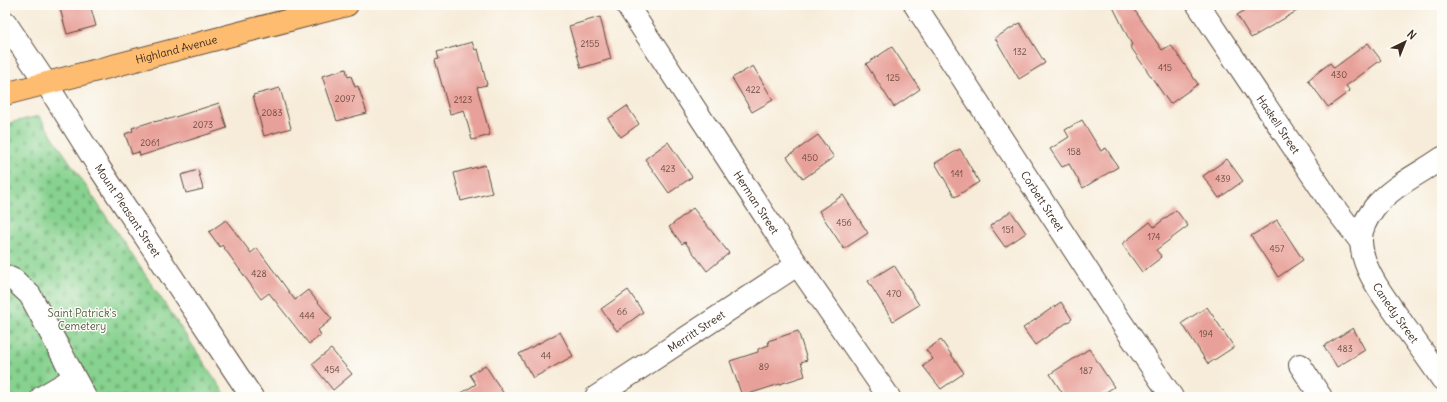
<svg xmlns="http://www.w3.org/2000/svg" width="1447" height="402" viewBox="0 0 1447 402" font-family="Delius,sans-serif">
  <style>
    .cemetery { fill: url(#cemetery-stones); stroke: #617e56 }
    .building { fill: #e8a19a }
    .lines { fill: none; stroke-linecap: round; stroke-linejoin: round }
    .minor-casing { stroke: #57473a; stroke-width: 24 }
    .major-casing { stroke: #57473a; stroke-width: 24 }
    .minor { stroke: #fff; stroke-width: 22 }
    .major { stroke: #fdbc70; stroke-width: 22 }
    .labels { text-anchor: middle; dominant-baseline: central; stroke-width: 3; stroke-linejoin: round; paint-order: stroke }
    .number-label { font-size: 9px; fill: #66483d }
    .street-label { font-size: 11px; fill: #3b2a1e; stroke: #fdfcf7 }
    .park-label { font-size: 11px; fill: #525c40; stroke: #fdfcf7 }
  </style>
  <defs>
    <pattern id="cemetery-stones" width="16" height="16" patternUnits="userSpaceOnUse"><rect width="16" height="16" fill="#87d28f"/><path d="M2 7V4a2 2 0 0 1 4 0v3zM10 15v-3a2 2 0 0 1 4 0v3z" fill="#75b47b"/></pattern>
  </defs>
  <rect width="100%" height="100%" fill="#fdfcf7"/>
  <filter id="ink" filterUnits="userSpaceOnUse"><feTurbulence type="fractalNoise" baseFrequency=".025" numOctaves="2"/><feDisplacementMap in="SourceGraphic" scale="8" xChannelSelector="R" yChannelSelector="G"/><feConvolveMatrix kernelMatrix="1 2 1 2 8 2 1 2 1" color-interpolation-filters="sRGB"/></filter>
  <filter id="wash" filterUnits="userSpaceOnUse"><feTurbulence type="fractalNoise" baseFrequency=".012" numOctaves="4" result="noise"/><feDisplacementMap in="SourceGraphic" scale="16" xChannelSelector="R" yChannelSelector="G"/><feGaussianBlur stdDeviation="0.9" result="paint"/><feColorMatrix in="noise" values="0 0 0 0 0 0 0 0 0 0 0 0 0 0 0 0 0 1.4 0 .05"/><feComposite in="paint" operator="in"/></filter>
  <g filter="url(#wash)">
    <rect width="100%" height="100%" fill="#f7ecd9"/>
    <polygon class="cemetery" points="39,116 227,397 5,397 5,124"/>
    <g id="blocks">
      <g class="building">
        <polygon points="59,5 90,5 96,26 67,34"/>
        <polygon points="1112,5 1131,5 1162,50 1171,45 1198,84 1170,104 1130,46 1132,45"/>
        <polygon points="1254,5 1307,5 1251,38 1237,15"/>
        <polygon points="600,17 611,59 581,68 569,26"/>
        <polygon points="1020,23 1045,63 1019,79 995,38"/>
        <polygon points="472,42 475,50 478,49 487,85 477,87 490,135 472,140 464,110 450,114 435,60 439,59 437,52"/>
        <polygon points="1368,43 1381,60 1346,86 1350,91 1328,107 1308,80 1330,63 1334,68"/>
        <polygon points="892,47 920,89 894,107 866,64"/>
        <polygon points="753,66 773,100 752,112 732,78"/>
        <polygon points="346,69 348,77 351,76 355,87 358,86 367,113 337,121 322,76"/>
        <polygon points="280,88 291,128 264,136 253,95"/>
        <polygon points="219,103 227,128 140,156 139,152 132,154 125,134 133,131 132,128 154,121 154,122 166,119 166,120"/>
        <polygon points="627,106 639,124 621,137 608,119"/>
        <polygon points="1082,120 1101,151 1106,148 1118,167 1083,188 1069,164 1062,167 1050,149 1069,137 1065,130"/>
        <polygon points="818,135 834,157 803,179 787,157"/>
        <polygon points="668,142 692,177 669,193 645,159"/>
        <polygon points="960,149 979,182 955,197 935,163"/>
        <polygon points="1227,159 1243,181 1219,198 1203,176"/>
        <polygon points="485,165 492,193 461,201 454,173"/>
        <polygon points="198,170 203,189 186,193 181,175"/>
        <polygon points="843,195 868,233 844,249 819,211"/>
        <polygon points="693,208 729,253 707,271 685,242 682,244 669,227"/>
        <polygon points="1176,210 1188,226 1156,250 1162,257 1142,272 1122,244 1150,222 1154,227"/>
        <polygon points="1011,211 1026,233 1005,247 990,226"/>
        <polygon points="226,220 251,253 257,248 295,300 308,290 332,319 318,330 321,335 309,344 269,293 261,299 222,245 220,247 209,232"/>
        <polygon points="1277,220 1303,260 1278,277 1251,236"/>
        <polygon points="894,265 919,305 893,321 868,281"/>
        <polygon points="628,290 643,312 617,331 601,309"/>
        <polygon points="1061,302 1072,319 1035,345 1023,328"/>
        <polygon points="1207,307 1234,347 1208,364 1182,323"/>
        <polygon points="1353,328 1365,350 1337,367 1324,346"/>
        <polygon points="798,331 807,360 801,362 805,376 742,396 730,361 758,352 758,349 769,345 768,341"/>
        <polygon points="560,332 573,356 533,378 519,354"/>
        <polygon points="941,340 964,373 941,389 923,366 933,359 926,350"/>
        <polygon points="331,349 352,374 333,390 312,364"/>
        <polygon points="1089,349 1114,387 1098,397 1065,397 1050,374"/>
        <polygon points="485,365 506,397 455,397 476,384 470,375"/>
      </g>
    </g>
  </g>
  <g filter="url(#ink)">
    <use href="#blocks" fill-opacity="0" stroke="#57473a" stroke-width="1"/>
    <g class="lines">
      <g class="minor-casing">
        <g id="minor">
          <path id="s1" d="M 627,5 L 788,251 L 889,397"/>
          <path id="s2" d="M 915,5 L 1119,319 L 1172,397"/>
          <path id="s3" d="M 1198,5 L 1333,206 L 1361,242"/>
          <path id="s4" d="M 5,22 L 46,83 L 98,166 L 252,397"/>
          <path id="s5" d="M 1442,158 C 1418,175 1393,185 1374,208 C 1367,218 1360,229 1361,241 C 1362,272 1387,300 1403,324 C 1416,342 1429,360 1442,379"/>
          <polyline points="5,276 14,280 30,295 85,397"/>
          <polyline points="1300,365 1321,397"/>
          <polyline points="42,397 74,378"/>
          <path id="s6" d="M 596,397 L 797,265"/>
        </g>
      </g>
      <g class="major-casing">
        <g id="major">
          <path id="s7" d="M 5,94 L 347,5"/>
        </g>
      </g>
      <use href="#minor" class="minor"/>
      <use href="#major" class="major"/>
    </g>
  </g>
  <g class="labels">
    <g class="number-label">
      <text x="590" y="43">2155</text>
      <text x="1020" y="51">132</text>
      <text x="1165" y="67">415</text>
      <text x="1339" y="74">430</text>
      <text x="893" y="77">125</text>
      <text x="753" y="89">422</text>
      <text x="345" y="98">2097</text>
      <text x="463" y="99">2123</text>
      <text x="272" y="112">2083</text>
      <text x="203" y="124">2073</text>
      <text x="150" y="142">2061</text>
      <text x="1074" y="151">158</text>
      <text x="810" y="157">450</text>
      <text x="668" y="168">423</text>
      <text x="957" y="173">141</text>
      <text x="1223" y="178">439</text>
      <text x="844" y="222">456</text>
      <text x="1008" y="229">151</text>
      <text x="1154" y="236">174</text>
      <text x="1277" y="248">457</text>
      <text x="259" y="273">428</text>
      <text x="894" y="293">470</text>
      <text x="622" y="311">66</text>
      <text x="307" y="315">444</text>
      <text x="1206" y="333">194</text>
      <text x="1345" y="348">483</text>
      <text x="546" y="355">44</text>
      <text x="764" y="366">89</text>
      <text x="332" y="369">454</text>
      <text x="1086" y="370">187</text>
    </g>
    <g class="street-label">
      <text stroke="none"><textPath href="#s7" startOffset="177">Highland Avenue</textPath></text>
      <text stroke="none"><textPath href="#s3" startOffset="144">Haskell Street</textPath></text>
      <text stroke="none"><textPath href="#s2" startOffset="234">Corbett Street</textPath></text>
      <text stroke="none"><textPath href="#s1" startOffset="236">Herman Street</textPath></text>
      <text stroke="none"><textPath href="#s4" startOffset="225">Mount Pleasant Street</textPath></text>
      <text stroke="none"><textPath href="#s5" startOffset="202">Canedy Street</textPath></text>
      <text stroke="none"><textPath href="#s6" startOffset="120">Merritt Street</textPath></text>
    </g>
    <g class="park-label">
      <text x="82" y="313">Saint Patrick's<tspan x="82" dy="13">Cemetery</tspan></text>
    </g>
  </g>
  <rect width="1447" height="402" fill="none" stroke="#fdfcf7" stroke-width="20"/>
  <g transform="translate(1405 42) rotate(43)" stroke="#fdfcf7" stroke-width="3" paint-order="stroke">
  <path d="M0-3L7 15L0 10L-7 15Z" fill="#3b2a1e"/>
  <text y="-6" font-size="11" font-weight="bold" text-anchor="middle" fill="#3b2a1e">N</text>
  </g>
</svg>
